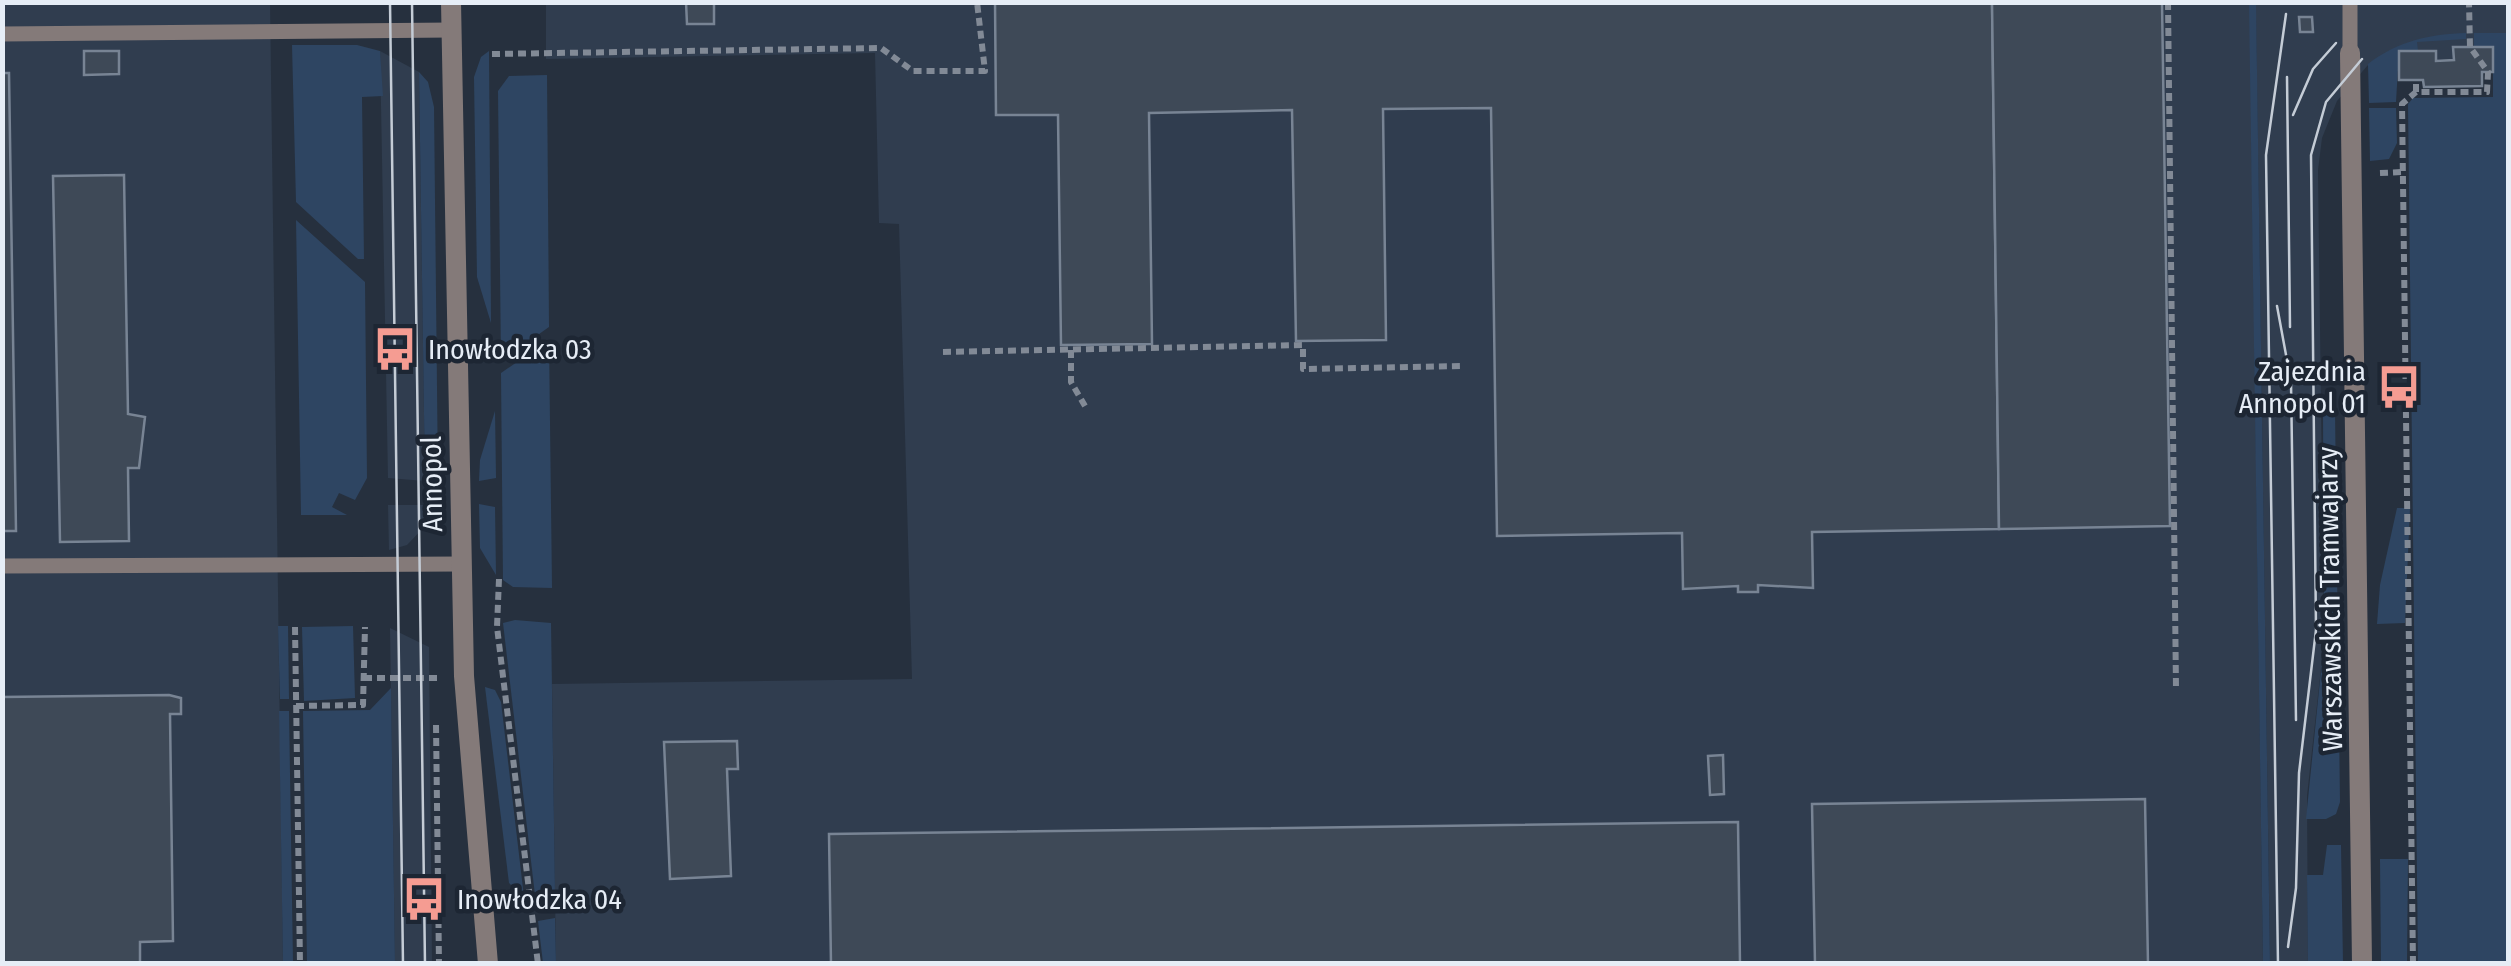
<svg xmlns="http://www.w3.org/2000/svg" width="2511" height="966" viewBox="0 0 2511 966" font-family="'Fira Sans Condensed',sans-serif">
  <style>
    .built { fill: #303d4f }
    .green { fill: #2e4562 }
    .building { fill: #3e4957; stroke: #788494; stroke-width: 2.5 }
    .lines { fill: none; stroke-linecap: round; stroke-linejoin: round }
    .path { stroke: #828a96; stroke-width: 6; stroke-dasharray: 8 5; stroke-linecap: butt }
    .service { stroke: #847a79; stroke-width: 15 }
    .minor { stroke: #847a79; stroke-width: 20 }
    .tertiary { stroke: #847a79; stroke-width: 20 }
    .tram { stroke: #c4ccd6; stroke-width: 2.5 }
    .labels { text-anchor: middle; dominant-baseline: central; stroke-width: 9; stroke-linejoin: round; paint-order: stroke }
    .poi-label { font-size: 28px; fill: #e6edf6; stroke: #1d2633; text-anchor: start }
    .street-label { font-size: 28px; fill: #e6edf6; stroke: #1d2633 }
  </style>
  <rect width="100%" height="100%" fill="#26303e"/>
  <g class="built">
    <polygon points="2,3 270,3 283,963 3,963"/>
    <polygon points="546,3 2508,3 2508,109 2493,107 2493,72 2482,73 2482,86 2424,87 2423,80 2399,80 2399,71 2369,71 2368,65 2337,101 2322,138 2318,170 2324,641 2307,796 2308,963 2270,963 2256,19 2250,18 2263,963 556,963 552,684 912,679 899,224 879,223 875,53 546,59"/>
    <polygon points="380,51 419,72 425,481 388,478"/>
    <polygon points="388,505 426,505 427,524 407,545 389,550"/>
    <polygon points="390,628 429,647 432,963 395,963"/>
  </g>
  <g class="green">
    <polygon points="2249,3 2256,3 2270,964 2263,963"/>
    <path d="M 2466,33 L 2466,39 L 2417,42 L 2418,51 L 2399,51 L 2396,102 L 2369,103 L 2368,64 C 2398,41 2430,34 2466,33 Z"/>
    <polygon points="2474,33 2508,33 2508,963 2418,963 2408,104 2413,98 2493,97 2493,48 2474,47"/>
    <polygon points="292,45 357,45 380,51 383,96 362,97 364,259 358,259 296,202"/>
    <polygon points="489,51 491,323 477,277 474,77 481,57"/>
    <polygon points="419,72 428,82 434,107 438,481 425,481"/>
    <polygon points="547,75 549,327 501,361 498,91 509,76"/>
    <polygon points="2369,108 2396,108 2397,143 2389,159 2370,161"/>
    <polygon points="296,220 365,282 367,478 355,500 339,493 332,507 347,515 301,515"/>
    <polygon points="549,340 552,588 513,587 503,580 501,373"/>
    <polygon points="2323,410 2335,410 2340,802 2336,814 2326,819 2306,819 2324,641"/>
    <polygon points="495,411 496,478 479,481 480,460"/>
    <polygon points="479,504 495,507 496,575 480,548"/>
    <polygon points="2397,508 2410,508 2405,623 2377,624 2380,585"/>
    <polygon points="515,620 551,623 555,892 535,895 503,623"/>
    <polygon points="278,626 288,626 289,699 280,699"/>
    <polygon points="353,626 355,698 304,701 302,627"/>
    <polygon points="485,687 495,690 501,702 524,897 509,883"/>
    <polygon points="391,688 395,963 307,963 303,711 370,710"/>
    <polygon points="279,711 289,711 293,963 283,963"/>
    <polygon points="2327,845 2341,845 2343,963 2308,963 2307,875 2323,875"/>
    <polygon points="2380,859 2408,859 2407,963 2381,963"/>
    <polygon points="555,918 556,963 543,963 538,921"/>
  </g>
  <g class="building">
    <polygon points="686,2 714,2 714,24 687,24"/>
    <polygon points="995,2 1992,2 1999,529 1812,532 1813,588 1758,585 1758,592 1738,592 1738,586 1683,589 1682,533 1497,536 1491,108 1383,109 1386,340 1296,341 1292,110 1149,113 1152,344 1061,345 1058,115 996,115"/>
    <polygon points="1992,2 2162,2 2170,526 1999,529"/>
    <polygon points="2299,17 2312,17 2313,32 2300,32"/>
    <polygon points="2453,47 2493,47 2493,72 2482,72 2482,86 2424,87 2423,80 2399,80 2399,51 2436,51 2436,61 2454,60"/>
    <polygon points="84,51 119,51 119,74 84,75"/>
    <polygon points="2,73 9,73 16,531 2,531"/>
    <polygon points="124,175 128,414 145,417 139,468 128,468 129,541 60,542 53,176"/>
    <polygon points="169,695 181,698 181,714 170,714 173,941 140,942 140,964 2,964 2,697"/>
    <polygon points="737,741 738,769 727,769 731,876 670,879 664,742"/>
    <polygon points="1723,755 1724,794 1710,795 1708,756"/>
    <polygon points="2145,799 2148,964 1815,964 1812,804"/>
    <polygon points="1738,822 1740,964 831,964 829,834"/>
  </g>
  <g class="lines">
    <g class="path">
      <polyline points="2168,2 2176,688"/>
      <polyline points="492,54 881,48 913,71 985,71 977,2"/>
      <polyline points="2416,92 2416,80"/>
      <polyline points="2380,173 2403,172"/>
      <polyline points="1071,350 1071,382 1085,406"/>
      <polyline points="943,352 1303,345 1303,369 1461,366"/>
      <polyline points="499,579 497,627 538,964"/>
      <polyline points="295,627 300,964"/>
      <polyline points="364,678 441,678"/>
      <polyline points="296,706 363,705 365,627"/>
      <polyline points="436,725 439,964"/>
      <polyline points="2413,964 2402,104 2416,92 2487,92 2488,72 2470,47 2469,2"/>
    </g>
    <g class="service">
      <polyline points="2,34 452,30"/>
      <polyline points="2350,53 2350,2"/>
      <polyline points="2,566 461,564"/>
    </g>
    <polyline class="minor" points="2350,53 2362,964"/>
    <polyline class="tertiary" points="451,2 464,676 488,964"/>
    <g class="tram">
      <polyline points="390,2 403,964"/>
      <polyline points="412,2 425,964"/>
      <polyline points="2287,77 2290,327"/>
      <polyline points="2293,115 2313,69 2336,43"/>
      <polyline points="2277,306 2291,382 2296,720"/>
      <polyline points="2288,947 2296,888 2299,773 2316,630 2311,155 2326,102 2362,59"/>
      <polyline points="2278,964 2266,155 2286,14"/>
    </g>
  </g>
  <defs>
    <g id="bus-bare" transform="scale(3.45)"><path d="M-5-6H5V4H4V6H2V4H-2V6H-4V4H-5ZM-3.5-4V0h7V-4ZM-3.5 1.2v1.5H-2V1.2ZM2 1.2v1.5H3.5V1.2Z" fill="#f59c92" stroke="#1d2633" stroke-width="2.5" paint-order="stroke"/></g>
  </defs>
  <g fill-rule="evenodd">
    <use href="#bus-bare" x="395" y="349"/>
    <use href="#bus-bare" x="2399" y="387"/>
    <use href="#bus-bare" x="424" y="899"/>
  </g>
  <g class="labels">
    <g class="poi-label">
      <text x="428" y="349">Inowłodzka 03</text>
      <text x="2366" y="371" text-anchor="end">Zajezdnia<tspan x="2366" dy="32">Annopol 01</tspan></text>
      <text x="457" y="899">Inowłodzka 04</text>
    </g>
    <g class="street-label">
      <text transform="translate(432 484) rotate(-91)">Annopol</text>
      <text transform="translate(2330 599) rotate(-91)">Warszawskich Tramwajarzy</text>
    </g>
  </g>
  <rect width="2511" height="966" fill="none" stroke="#e6edf6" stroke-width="10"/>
</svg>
